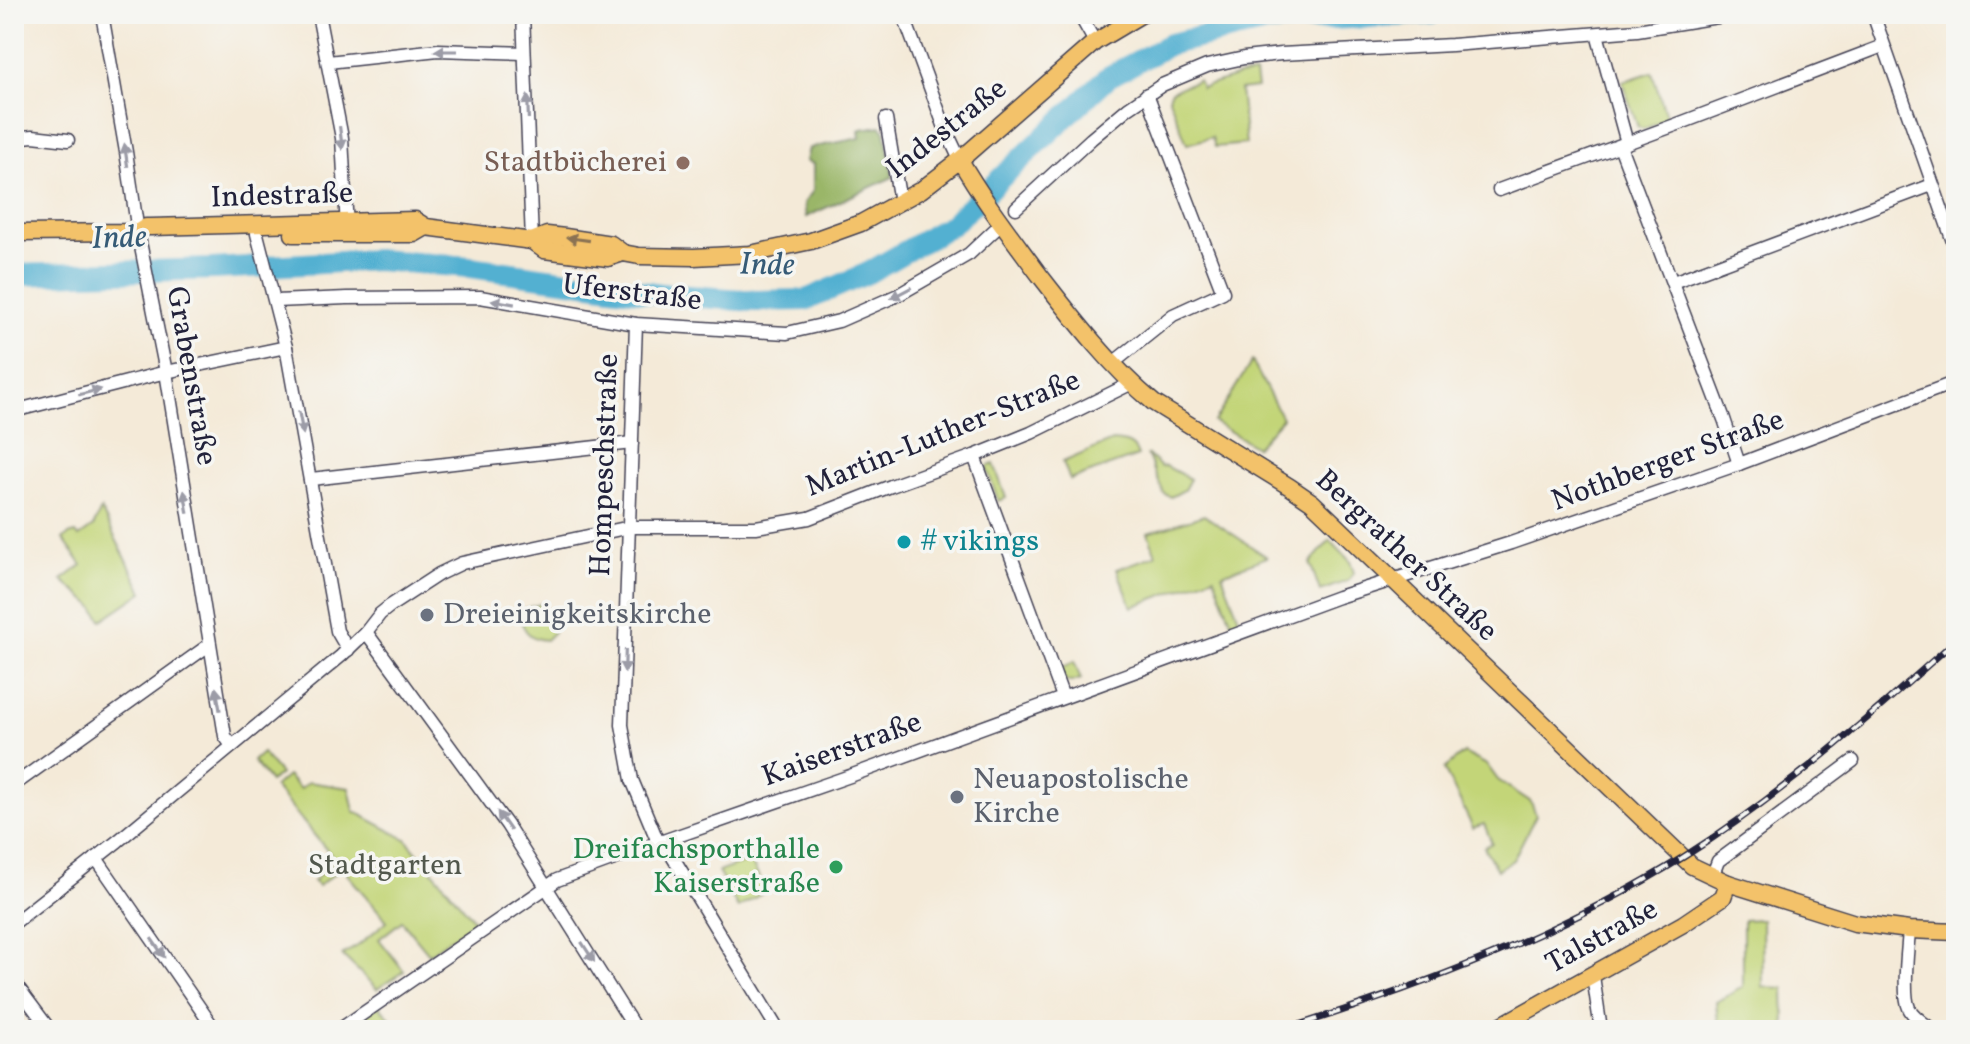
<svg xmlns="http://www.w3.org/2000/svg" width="1970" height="1044" viewBox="0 0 1970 1044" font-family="Vollkorn,serif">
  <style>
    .green { fill: #c3d578; stroke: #727c5a; stroke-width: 2 }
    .forest { fill: #9ab668; stroke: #5e6c52; stroke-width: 2 }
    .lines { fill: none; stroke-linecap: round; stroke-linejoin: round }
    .river { stroke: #53b0d1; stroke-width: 22 }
    .minor-casing { stroke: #424053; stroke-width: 15 }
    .major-casing { stroke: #424053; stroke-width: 19 }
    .minor { stroke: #fff; stroke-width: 12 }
    .major { stroke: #f3c26a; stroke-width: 16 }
    .rail-casing { stroke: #22223b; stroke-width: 7 }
    .rail { stroke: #f6f6f2; stroke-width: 4; stroke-dasharray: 12; stroke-linecap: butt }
    .oneway { fill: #9c9ca7 }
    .oneway2 { fill: #8a7252 }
    .education-dot { fill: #8d6e63; stroke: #f6f6f2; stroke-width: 3 }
    .culture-dot { fill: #0f9aa8; stroke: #f6f6f2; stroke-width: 3 }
    .worship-dot { fill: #6b7280; stroke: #f6f6f2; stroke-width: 3 }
    .leisure-dot { fill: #2e9e5b; stroke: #f6f6f2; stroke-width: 3 }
    .labels { text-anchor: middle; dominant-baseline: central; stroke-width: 7; stroke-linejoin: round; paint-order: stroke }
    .street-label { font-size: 30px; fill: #22223b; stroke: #f6f6f2 }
    .education-label { font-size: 30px; fill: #785e54; stroke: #f6f6f2; text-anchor: end }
    .culture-label { font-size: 30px; fill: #0d838f; stroke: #f6f6f2; text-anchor: start }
    .worship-label { font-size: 30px; fill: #5b616d; stroke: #f6f6f2; text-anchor: start }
    .leisure-label { font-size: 30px; fill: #27864d; stroke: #f6f6f2; text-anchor: end }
    .park-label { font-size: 30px; fill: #52584d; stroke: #f6f6f2 }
    .water-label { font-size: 32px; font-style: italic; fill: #365b77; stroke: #f6f6f2 }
  </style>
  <rect width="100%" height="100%" fill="#f6f6f2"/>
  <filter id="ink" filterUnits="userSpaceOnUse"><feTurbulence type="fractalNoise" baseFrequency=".0125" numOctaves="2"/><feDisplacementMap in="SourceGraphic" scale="16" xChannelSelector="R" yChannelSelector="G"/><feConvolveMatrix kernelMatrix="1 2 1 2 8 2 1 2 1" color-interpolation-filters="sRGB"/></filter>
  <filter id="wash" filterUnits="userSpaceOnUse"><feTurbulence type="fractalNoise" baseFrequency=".006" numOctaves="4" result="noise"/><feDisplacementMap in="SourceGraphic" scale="32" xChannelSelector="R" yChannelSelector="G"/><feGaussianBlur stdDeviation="1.8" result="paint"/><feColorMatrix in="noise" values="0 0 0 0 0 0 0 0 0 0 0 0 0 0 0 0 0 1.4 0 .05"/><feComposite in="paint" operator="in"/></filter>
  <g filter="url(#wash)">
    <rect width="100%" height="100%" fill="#f4ead8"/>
    <g class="green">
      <polygon points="1652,72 1667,119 1644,129 1638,127 1622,82"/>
      <polygon points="1255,74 1257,88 1240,90 1246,144 1215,147 1212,137 1187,144 1169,98 1171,91 1198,80 1201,88 1238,76"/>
      <polygon points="1252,361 1282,418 1256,447 1214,422"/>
      <path d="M 1112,441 C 1125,442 1134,443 1138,456 L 1070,480 L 1063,462 Z"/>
      <polygon points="1147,454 1161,467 1166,466 1190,479 1184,490 1171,497 1164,494"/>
      <polygon points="994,464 1006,498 998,501 987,469 988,466"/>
      <polygon points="101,510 143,592 102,620 92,605 62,580 82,565 63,539 69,535 76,533 79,537 93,527"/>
      <polygon points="1204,515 1267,557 1222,574 1240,621 1232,624 1214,576 1132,607 1117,569 1156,555 1148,533"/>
      <polygon points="1330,540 1350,561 1354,573 1348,581 1320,591 1310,563"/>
      <path d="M 544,603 L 554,632 L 546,640 C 526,639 523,627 517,611 Z"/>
      <polygon points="1074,662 1081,679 1071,682 1066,681 1059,669"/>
      <polygon points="262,753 280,774 270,782 253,761"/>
      <polygon points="1464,753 1487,765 1498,780 1531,802 1536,815 1513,860 1497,870 1484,847 1492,843 1484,824 1473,828 1444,769"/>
      <polygon points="287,776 300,789 308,782 349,788 354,811 406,839 475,921 429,954 402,921 379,939 404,971 377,989 342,955 359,945 387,921 342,868 318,886 313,881 336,861 274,787"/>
      <polygon points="750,860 766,891 738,908 718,872"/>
      <polygon points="1762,919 1763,987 1784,988 1785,1030 1719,1030 1716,1002 1743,987 1743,920"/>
      <polygon points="377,1003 400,1030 373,1030 362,1014"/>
    </g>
    <polygon class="forest" points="881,126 885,131 893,177 806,217 804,203 813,191 813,164 806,161 809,148 860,138 859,130 861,129"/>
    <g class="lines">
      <polyline class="river" points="14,275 212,269 376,260 470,267 661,294 755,301 806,300 868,273 951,225 1108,77 1170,44 1266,22 1432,14"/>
    </g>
  </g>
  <g filter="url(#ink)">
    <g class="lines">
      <g class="minor-casing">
        <g id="minor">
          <polyline points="102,14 126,152 138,232 166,372 225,736 232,746"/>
          <polyline points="318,14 342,138 347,228"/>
          <polyline points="523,14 532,241"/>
          <polyline points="903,14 945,128 960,160"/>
          <polyline points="1079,14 1095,42"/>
          <polyline points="1873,14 1956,250"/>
          <polyline points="1597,34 1627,143"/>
          <polyline points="328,62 438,50 524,53"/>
          <polyline points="886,119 900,202"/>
          <polyline points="14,138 33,136 68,140"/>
          <polyline points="1620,146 1724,419 1739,464"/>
          <polyline points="1499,190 1678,124 1883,46"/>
          <polyline points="1016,208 1091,139 1128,108 1162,85 1207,66 1244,58 1281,54 1452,45 1637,30 1736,14"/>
          <polyline points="257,224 257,234 286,347 337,631 348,650"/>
          <polyline points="1673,282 1932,185"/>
          <polyline points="276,301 347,298 480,297 636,324 787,333 839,321 898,295 969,254 1001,224"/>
          <polyline points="636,324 622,725 632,780 658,842"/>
          <polyline points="1113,363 1173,315 1223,292 1147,94"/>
          <polyline points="14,411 166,372 286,347"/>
          <polyline points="974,456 1063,697"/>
          <polyline points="311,479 632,443"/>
          <polyline points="366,632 507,825 636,1030"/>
          <polyline points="14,785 209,645"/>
          <polyline points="663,841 778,1030"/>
          <polyline points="96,858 215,1030"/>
          <polyline points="1712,877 1718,861 1853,761"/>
          <polyline points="14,923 118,841 341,656 366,632 380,614 390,606 439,574 462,563 630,527 756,527 809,518 891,486 974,456 1031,433 1132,383"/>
          <path d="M 1909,930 C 1908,948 1902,993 1909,1008 C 1913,1017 1925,1024 1933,1030"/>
          <polyline points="1593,976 1601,1030"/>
          <polyline points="14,982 50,1030"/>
          <polyline points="339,1030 557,880 663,841 850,776 1338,597 1511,543 1739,464 1956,382"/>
        </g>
      </g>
      <g class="major-casing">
        <g id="major">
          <path d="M 960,160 C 983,200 1011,236 1038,273 C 1073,318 1110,366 1154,403 L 1290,487 L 1312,502 L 1692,866 L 1728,883 L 1855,923 L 1909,930 L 1956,932"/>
          <polyline points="14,233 138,232 146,227 151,227 415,220 426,227 532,241 544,250 608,258 623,253 639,256 694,257 750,254 811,241 861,223 921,190 960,160 1095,42 1142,14"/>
          <polyline points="293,234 414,234 426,227"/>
          <polyline points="532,241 547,235 565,237 611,244 623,253"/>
          <polyline points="1493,1030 1683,924 1723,897 1728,883"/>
        </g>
      </g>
      <use href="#minor" class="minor"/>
      <use href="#major" class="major"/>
      <g class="rail-casing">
        <path id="rail" d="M 1283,1030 C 1422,986 1561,934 1685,856 C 1783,794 1870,717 1956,640"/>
      </g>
      <use href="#rail" class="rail"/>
    </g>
    <defs><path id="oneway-solid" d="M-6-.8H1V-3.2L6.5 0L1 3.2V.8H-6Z" transform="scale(2)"/></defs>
    <g class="oneway">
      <use href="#oneway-solid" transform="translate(446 51) rotate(-180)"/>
      <use href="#oneway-solid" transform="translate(528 107) rotate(-92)"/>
      <use href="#oneway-solid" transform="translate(341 138) rotate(83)"/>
      <use href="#oneway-solid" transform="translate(126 155) rotate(-98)"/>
      <use href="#oneway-solid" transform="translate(901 293) rotate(152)"/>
      <use href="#oneway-solid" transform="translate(503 302) rotate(-170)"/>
      <use href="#oneway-solid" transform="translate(90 392) rotate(-14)"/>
      <use href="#oneway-solid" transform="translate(301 423) rotate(79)"/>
      <use href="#oneway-solid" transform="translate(186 502) rotate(-99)"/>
      <use href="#oneway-solid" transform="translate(625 661) rotate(92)"/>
      <use href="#oneway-solid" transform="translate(218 699) rotate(-100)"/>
      <use href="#oneway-solid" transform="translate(504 821) rotate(-125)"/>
      <use href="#oneway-solid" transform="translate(158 948) rotate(55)"/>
      <use href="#oneway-solid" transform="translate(588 952) rotate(57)"/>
    </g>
    <use class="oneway2" href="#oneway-solid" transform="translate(578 239) rotate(-172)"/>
  </g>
  <circle class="education-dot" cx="683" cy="163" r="8"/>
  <circle class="culture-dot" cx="904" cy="542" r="8"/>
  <g class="worship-dot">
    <circle cx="427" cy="615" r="8"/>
    <circle cx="957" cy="797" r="8"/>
  </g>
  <circle class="leisure-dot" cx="836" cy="867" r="8"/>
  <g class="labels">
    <g class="street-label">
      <text transform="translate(947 129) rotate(-38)">Indestraße</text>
      <text transform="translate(282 196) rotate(-2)">Indestraße</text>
      <text transform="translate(632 293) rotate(7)">Uferstraße</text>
      <text transform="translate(191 376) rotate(80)">Grabenstraße</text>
      <text transform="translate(943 434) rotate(-22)">Martin-Luther-Straße</text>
      <text transform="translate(1668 461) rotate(-20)">Nothberger Straße</text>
      <text transform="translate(605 465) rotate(-88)">Hompeschstraße</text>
      <text transform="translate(1406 556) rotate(43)">Bergrather Straße</text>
      <text transform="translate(842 750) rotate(-20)">Kaiserstraße</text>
      <text transform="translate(1602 937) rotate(-29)">Talstraße</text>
    </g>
    <g class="education-label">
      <text x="667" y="163">Stadtbücherei</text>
    </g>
    <g class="culture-label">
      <text x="920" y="542"># vikings</text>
    </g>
    <g class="worship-label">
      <text x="443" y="615">Dreieinigkeitskirche</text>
      <text x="973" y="780">Neuapostolische<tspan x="973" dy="34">Kirche</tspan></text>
    </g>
    <g class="leisure-label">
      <text x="820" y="850">Dreifachsporthalle<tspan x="820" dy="34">Kaiserstraße</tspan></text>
    </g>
    <g class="park-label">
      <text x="385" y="866">Stadtgarten</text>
    </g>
    <g class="water-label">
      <text transform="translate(119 239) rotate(-2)">Inde</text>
      <text transform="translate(767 266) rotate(1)">Inde</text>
    </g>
  </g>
  <rect width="1970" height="1044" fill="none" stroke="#f6f6f2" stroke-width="48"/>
</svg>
